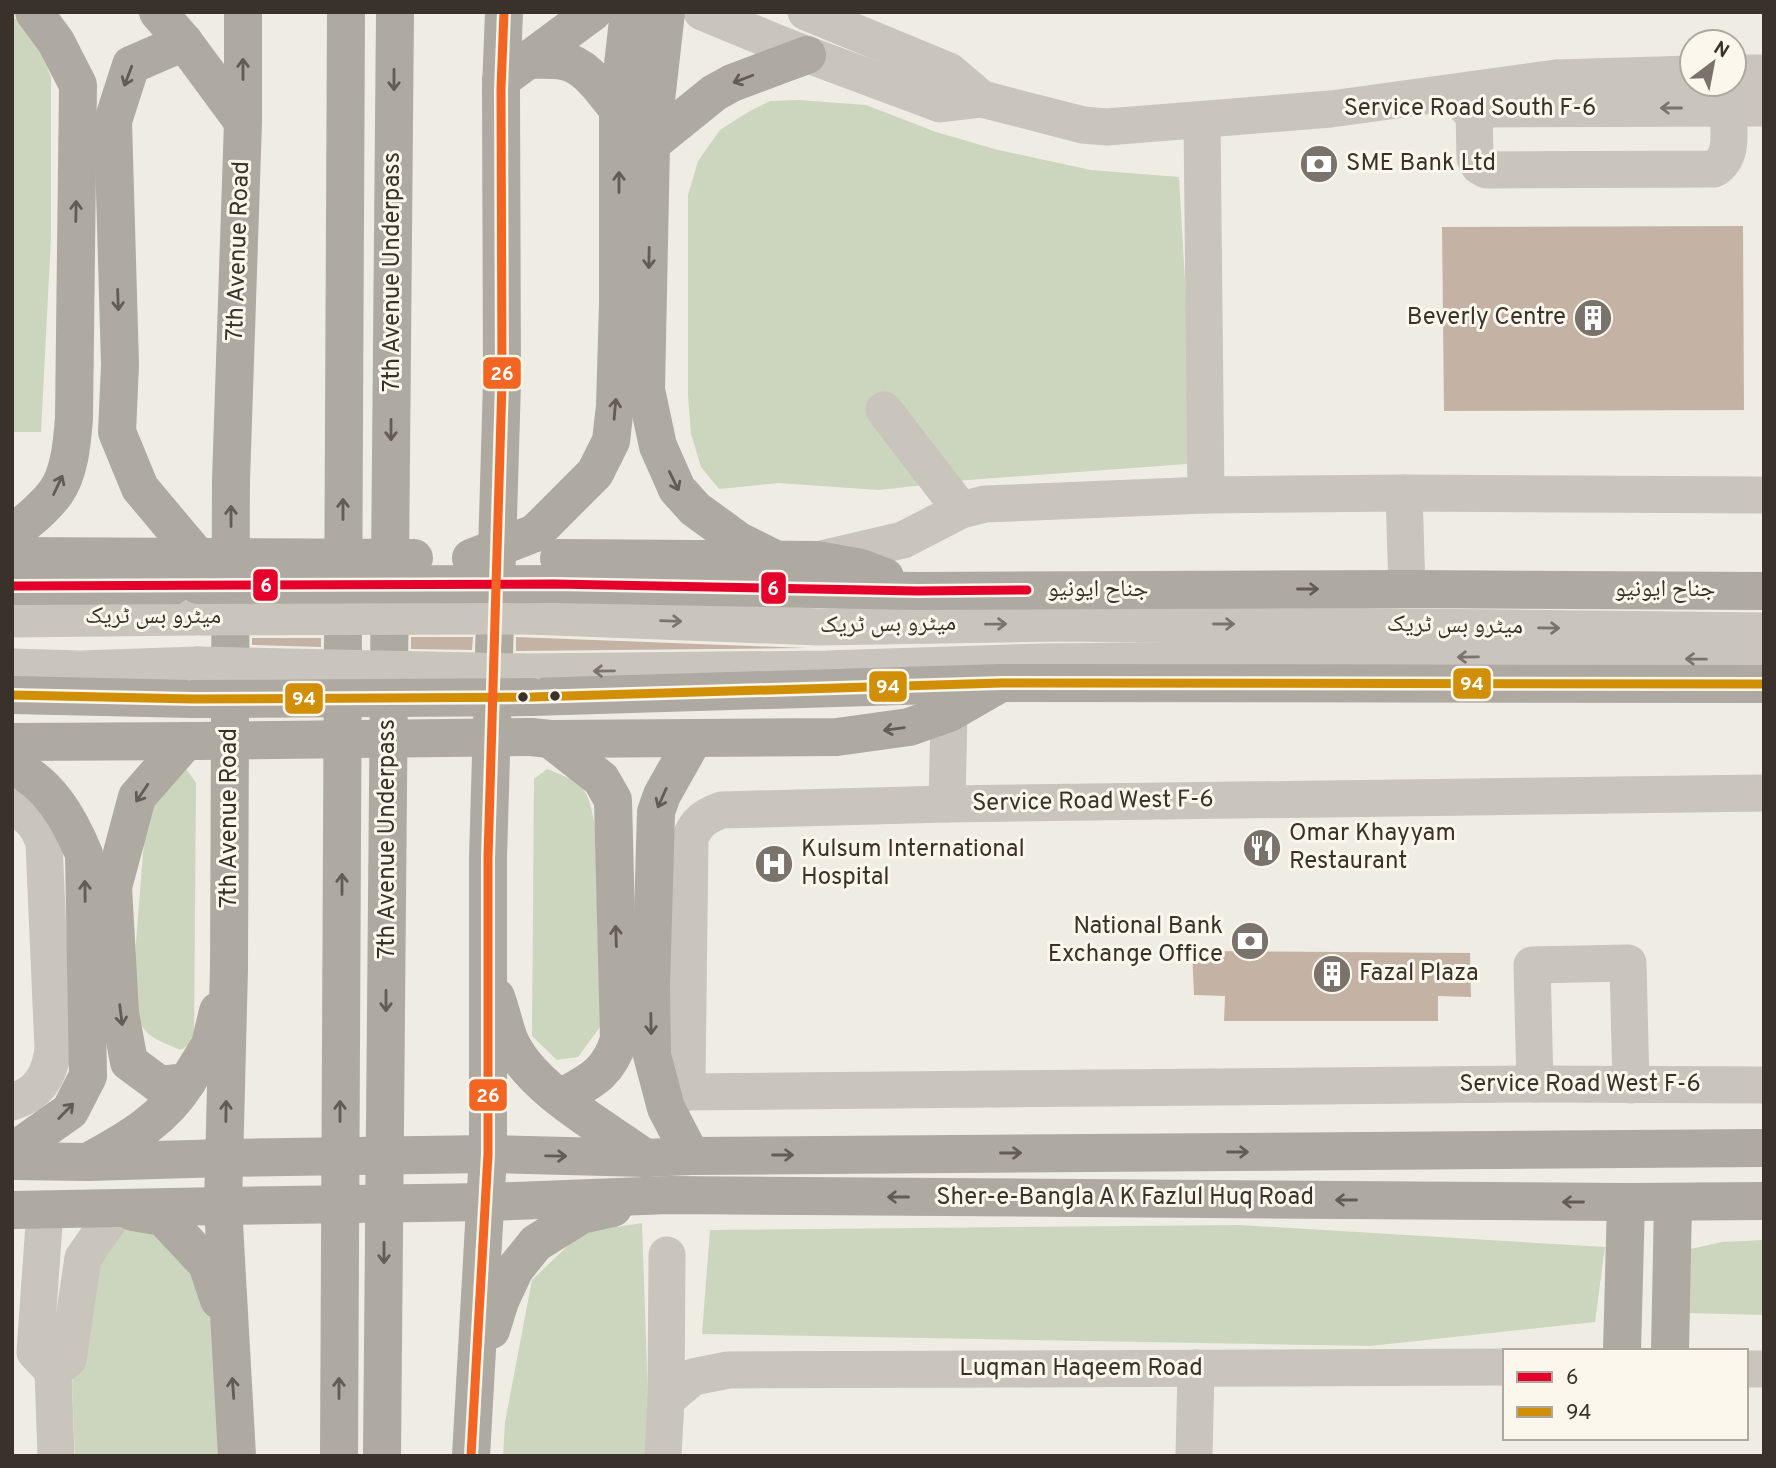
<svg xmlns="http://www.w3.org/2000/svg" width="1776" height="1468" viewBox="0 0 1776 1468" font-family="Overpass,'Noto Naskh Arabic',sans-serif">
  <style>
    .green { fill: #ccd6be }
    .building { fill: #c4b3a5 }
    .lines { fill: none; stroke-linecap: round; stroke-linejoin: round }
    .minor { stroke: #c9c4bc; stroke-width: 37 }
    .major { stroke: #aea9a1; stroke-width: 38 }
    .minor-bridge { stroke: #c9c4bc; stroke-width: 37 }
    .major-bridge { stroke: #aea9a1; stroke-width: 38 }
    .bus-1-casing { stroke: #fbf7ec; stroke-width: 14 }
    .bus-2-casing { stroke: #fbf7ec; stroke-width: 14 }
    .bus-3-casing { stroke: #fbf7ec; stroke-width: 14 }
    .bus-1 { stroke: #e4002b; stroke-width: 9 }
    .bus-2 { stroke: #d18f08; stroke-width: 9 }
    .bus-3 { stroke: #f26522; stroke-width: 9 }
    .oneway { stroke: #635c54 }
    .oneway2 { stroke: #7a746c }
    .bus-dot { fill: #3a322a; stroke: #fbf7ec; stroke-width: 2.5 }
    .labels { text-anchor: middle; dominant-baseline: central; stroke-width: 6; stroke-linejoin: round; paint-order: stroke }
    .street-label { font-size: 24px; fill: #3a322a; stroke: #fbf7ec }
    .poi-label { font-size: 24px; fill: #3a322a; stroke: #fbf7ec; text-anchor: start }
    .line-badge { stroke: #fbf7ec; stroke-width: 2.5 }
    .badge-label { font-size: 19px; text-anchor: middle; font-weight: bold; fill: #fff }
  </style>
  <rect width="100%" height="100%" fill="#efece4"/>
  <g class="green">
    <polygon points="12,16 33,33 51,77 51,238 41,432 12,432"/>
    <polygon points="798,100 866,105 936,132 998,150 1091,170 1179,177 1188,333 1187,464 968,480 879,490 778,483 719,489 701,467 691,434 688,396 688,195 698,161 720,130 748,112 770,101"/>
    <path d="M 185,767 L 196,783 L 194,1041 L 181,1050 C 143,1035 141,1033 132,993 L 147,803 Z"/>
    <path d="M 547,769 C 585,784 587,786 595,826 L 600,1027 L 578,1057 L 557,1060 L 532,1036 L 534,779 Z"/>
    <polygon points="120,1218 158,1226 207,1264 229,1456 75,1456 72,1383 82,1303"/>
    <polygon points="642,1223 650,1456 503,1456 505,1422 532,1280 582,1232"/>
    <polygon points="1239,1225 1605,1247 1595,1322 1370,1346 702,1334 710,1230"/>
    <polygon points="1764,1240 1764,1315 1687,1313 1686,1250 1722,1242"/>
  </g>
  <g class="building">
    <polygon points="1743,226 1744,410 1444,411 1442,227"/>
    <polygon points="411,637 473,637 472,650 411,649"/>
    <polygon points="516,637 806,648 516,651"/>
    <polygon points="252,638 321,638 321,647 252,645"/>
    <polygon points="1192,951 1470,953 1471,997 1438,996 1438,1021 1224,1021 1225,996 1194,995"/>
  </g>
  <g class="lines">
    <g class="minor">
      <polyline points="702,12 787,47 940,104 982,99 1083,125 1107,127 1331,109 1556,78 1692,74"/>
      <polyline points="806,12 949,71 982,99"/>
      <polyline points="1734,73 1764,73"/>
      <polyline points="1468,109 1764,108"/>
      <path d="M 1474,109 L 1475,158 L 1479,166 L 1486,170 L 1714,169 C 1735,156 1728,130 1728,108"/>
      <polyline points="1202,121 1206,495"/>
      <polyline points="884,410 961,510"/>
      <polyline points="1404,493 1407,589"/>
      <polyline points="817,560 903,540 961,510 985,504 1206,495 1404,493 1764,495"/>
      <polyline points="529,616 819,627 1060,623 1764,631"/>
      <polyline points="12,619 193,617"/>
      <polyline points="12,667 80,669 198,665"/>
      <polyline points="523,672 827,669 1043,662 1495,657 1764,659"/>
      <polyline points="947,804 949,713"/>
      <path d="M 12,807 C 29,815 38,825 44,843 L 53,1049 C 50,1075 39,1094 12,1102"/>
      <polyline points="1535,1084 1532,965 1628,963 1631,1085"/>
      <polyline points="683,1092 1535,1084 1764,1085"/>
      <path d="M 666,1108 L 683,1092 L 687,1082 L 690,839 C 696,822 705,816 722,810 L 947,804 L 1764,793"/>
      <polyline points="45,1210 35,1352 53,1371"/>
      <polyline points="1746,1369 1764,1369"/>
      <polyline points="53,1371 68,1359 83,1258 117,1209"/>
      <polyline points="53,1371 56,1456"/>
      <polyline points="666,1400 693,1377 728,1370 1505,1367"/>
      <polyline points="663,1456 666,1400 667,1255"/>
      <polyline points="1194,1456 1196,1368"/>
    </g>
    <g class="major">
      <polyline points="158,12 184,42 243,122"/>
      <polyline points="184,42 131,65 113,121 120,365 117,432 140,488 198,557"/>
      <path d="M 528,60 C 539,60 551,59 563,61 C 587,65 603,92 618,109"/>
      <polyline points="501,80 593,12"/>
      <polyline points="651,144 666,12"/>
      <polyline points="535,533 595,473 611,441 615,406 618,304 618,109 629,12"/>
      <path d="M 12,534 C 27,521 44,509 56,492 C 70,472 72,442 74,418 L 78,85 L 56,42 L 34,12"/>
      <polyline points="12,556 209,557"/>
      <polyline points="559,558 817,560 861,568 885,577"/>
      <polyline points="775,559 739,541 695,509 677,489 658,446 646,390 651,144 714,93 732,83 807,55"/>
      <polyline points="554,584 917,591 1407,589 1764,591"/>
      <polyline points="12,586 198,585"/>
      <polyline points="12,695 193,699"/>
      <polyline points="532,697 1001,683 1764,684"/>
      <polyline points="531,737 550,739 837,737 909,727 949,713 996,686"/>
      <path d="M 550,739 L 601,779 L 613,800 L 619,1039 C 609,1074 589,1082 560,1098"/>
      <polyline points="186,741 137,797 113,887 120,1013 129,1062 160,1085 187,1082 210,1045 218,1011"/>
      <polyline points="12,742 200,741"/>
      <path d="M 12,765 C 50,785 68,816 84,854 L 88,1076 L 70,1111 L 12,1152"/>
      <path d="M 496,997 C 501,1011 504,1025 509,1039 C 529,1088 603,1127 645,1158"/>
      <polyline points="488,1154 645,1158 691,1156 1764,1148"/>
      <polyline points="691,1156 666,1108 652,1055 651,986 656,812 662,795 694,738"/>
      <path d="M 93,1159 C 130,1139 165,1118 187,1082"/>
      <polyline points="12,1161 88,1162 225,1158"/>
      <polyline points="487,1202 669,1195 1626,1202 1764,1201"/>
      <polyline points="12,1210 223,1206"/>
      <polyline points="133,1212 163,1217 207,1264 219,1300"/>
      <polyline points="491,1330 500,1301 515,1269 536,1243 581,1215 613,1208"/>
      <polyline points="1622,1351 1626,1202"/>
      <polyline points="1670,1351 1673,1202"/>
      <polyline points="237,1456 223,1206 229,968 231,480 243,122 243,12"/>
      <polyline points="339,1456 346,12"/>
      <polyline points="382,1456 395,12"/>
      <polyline points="471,1456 488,1154 488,858 502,382 501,89 504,12"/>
    </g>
    <g class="minor-bridge">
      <polyline points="193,617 529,616"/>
      <polyline points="198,665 523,672"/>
    </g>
    <g class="major-bridge">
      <polyline points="209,557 414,558"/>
      <polyline points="471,558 535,533"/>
      <polyline points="198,585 554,584"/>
      <polyline points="193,699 532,697"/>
      <polyline points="200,741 531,737"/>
      <polyline points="225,1158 488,1154"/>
      <polyline points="223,1206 487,1202"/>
    </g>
    <g class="bus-1-casing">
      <polyline id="bus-1" points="12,586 554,584 917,591 1027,590"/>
    </g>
    <g class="bus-2-casing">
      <polyline id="bus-2" points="12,695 193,699 532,697 1001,683 1764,684"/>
    </g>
    <g class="bus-3-casing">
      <polyline id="bus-3" points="471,1456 488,1154 488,858 502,382 501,89 504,12"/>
    </g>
    <use href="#bus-1" class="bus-1"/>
    <use href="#bus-2" class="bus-2"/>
    <use href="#bus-3" class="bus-3"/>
  </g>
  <defs><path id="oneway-shaft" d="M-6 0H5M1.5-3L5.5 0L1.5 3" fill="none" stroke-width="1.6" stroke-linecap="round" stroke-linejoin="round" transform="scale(1.75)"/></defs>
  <g class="oneway">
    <use href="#oneway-shaft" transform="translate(243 69) rotate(-90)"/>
    <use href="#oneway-shaft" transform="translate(128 76) rotate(111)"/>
    <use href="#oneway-shaft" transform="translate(743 79) rotate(159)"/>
    <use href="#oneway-shaft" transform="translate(394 80) rotate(90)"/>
    <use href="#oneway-shaft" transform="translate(619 182) rotate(-90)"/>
    <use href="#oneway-shaft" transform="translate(76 211) rotate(-89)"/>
    <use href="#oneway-shaft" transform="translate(649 258) rotate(91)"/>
    <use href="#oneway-shaft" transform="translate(118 300) rotate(88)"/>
    <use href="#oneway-shaft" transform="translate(615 409) rotate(-85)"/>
    <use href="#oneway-shaft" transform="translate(391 430) rotate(90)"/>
    <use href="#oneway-shaft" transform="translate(674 481) rotate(64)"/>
    <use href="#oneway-shaft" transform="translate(58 485) rotate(-65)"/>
    <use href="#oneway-shaft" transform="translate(343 509) rotate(-90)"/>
    <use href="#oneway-shaft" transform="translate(231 516) rotate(-90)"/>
    <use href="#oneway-shaft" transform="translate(1308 589)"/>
    <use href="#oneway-shaft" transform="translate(894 729) rotate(172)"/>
    <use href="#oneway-shaft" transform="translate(142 793) rotate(124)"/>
    <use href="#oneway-shaft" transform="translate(662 798) rotate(114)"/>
    <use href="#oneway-shaft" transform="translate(342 884) rotate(-90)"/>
    <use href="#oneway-shaft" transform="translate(85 891) rotate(-91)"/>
    <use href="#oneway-shaft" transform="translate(616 936) rotate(-92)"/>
    <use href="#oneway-shaft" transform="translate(386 1001) rotate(90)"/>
    <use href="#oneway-shaft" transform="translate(121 1015) rotate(83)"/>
    <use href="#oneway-shaft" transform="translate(651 1024) rotate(89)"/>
    <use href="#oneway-shaft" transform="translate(66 1111) rotate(-46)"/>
    <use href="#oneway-shaft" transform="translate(226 1111) rotate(-89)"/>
    <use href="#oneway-shaft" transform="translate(340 1111) rotate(-90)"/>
    <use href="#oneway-shaft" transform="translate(1238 1152)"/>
    <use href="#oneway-shaft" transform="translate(1011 1153)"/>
    <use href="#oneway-shaft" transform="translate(783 1155)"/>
    <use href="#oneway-shaft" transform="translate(556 1156) rotate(1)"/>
    <use href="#oneway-shaft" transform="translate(898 1197) rotate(-180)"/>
    <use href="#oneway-shaft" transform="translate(1346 1200) rotate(-180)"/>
    <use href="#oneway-shaft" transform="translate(1573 1202) rotate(-180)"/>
    <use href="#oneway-shaft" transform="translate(384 1253) rotate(90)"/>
    <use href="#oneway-shaft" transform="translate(233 1388) rotate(-94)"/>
    <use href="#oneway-shaft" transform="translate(339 1388) rotate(-90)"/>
  </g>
  <g class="oneway2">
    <use href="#oneway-shaft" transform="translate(1671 108) rotate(180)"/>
    <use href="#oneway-shaft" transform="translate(671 621) rotate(2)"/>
    <use href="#oneway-shaft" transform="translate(996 624) rotate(-1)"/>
    <use href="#oneway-shaft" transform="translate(1224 624)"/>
    <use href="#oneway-shaft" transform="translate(1549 628) rotate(1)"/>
    <use href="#oneway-shaft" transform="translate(1468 657) rotate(179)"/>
    <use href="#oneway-shaft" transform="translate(1696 659) rotate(-179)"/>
    <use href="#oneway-shaft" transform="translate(604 671) rotate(179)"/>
  </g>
  <defs>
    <g id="bank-disc" transform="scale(2.0125)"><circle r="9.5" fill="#79736b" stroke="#fbf7ec"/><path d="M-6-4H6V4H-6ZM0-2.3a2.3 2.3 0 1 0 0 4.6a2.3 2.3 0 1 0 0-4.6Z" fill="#fff"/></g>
    <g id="building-disc" transform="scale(2.0125)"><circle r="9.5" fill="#79736b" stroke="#fbf7ec"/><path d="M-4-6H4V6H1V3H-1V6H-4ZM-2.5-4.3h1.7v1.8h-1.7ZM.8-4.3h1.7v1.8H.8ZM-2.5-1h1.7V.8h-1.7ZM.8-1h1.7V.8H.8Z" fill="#fff"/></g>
    <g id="restaurant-disc" transform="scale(2.0125)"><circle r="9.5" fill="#79736b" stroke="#fbf7ec"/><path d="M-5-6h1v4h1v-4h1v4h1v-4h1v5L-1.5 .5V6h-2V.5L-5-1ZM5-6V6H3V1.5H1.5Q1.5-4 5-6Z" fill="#fff"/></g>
    <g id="hospital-disc" transform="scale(2.0125)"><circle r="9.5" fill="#79736b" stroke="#fbf7ec"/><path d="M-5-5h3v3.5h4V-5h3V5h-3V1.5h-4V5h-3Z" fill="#fff"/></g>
  </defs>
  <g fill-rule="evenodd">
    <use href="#bank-disc" x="1319" y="164"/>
    <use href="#building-disc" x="1593" y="318"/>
    <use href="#restaurant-disc" x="1262" y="848"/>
    <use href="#hospital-disc" x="774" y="864"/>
    <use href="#bank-disc" x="1250" y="941"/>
    <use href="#building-disc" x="1332" y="974"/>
  </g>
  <g class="bus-dot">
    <circle cx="555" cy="696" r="6"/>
    <circle cx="523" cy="697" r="6"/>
  </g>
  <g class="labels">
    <g class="street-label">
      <text x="1470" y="109">Service Road South F-6</text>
      <text transform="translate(239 251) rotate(-88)">7th Avenue Road</text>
      <text transform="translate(393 272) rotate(-90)">7th Avenue Underpass</text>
      <text x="1098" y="590">جناح ایونیو</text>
      <text x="1665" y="590">جناح ایونیو</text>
      <text x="153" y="617">میٹرو بس ٹریک</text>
      <text transform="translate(888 625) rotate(-1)">میٹرو بس ٹریک</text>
      <text transform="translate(1455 626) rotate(1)">میٹرو بس ٹریک</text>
      <text transform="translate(1093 802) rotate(-1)">Service Road West F-6</text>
      <text transform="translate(230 818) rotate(-90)">7th Avenue Road</text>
      <text transform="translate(388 839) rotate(-90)">7th Avenue Underpass</text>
      <text x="1580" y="1085">Service Road West F-6</text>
      <text x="1125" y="1198">Sher-e-Bangla A K Fazlul Huq Road</text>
      <text x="1081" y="1369">Luqman Haqeem Road</text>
    </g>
    <g class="poi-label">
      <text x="1346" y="164">SME Bank Ltd</text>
      <text x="1566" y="318" text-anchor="end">Beverly Centre</text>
      <text x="1289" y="834">Omar Khayyam<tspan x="1289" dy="28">Restaurant</tspan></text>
      <text x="801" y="850">Kulsum International<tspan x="801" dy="28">Hospital</tspan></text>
      <text x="1223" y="927" text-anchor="end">National Bank<tspan x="1223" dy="28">Exchange Office</tspan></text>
      <text x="1359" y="974">Fazal Plaza</text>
    </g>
  </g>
  <g class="line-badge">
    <rect x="482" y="356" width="40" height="34" rx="7" fill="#f26522"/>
    <rect x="252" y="568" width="27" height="34" rx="7" fill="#e4002b"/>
    <rect x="760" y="571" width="27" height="34" rx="7" fill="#e4002b"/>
    <rect x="1452" y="667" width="40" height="33" rx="7" fill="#d18f08"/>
    <rect x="868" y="670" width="40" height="33" rx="7" fill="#d18f08"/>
    <rect x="284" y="682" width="40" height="33" rx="7" fill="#d18f08"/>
    <rect x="468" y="1078" width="40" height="34" rx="7" fill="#f26522"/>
  </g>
  <g class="badge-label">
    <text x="502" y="380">26</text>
    <text x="266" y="592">6</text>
    <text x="773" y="595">6</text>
    <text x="1472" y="690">94</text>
    <text x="888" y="693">94</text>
    <text x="304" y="705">94</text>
    <text x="488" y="1102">26</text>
  </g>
  <rect width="1776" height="1468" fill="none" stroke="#3a322a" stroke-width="28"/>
  <rect x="1503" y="1349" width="245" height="91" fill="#fbf7ec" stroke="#aea89e" stroke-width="2"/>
  <rect x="1517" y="1372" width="35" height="10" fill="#e4002b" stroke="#aea89e" stroke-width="2"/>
  <text x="1566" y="1384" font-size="21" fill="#3a322a">6</text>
  <rect x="1517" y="1407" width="35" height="10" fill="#d18f08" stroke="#aea89e" stroke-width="2"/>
  <text x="1566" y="1419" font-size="21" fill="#3a322a">94</text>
  <g transform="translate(1713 63) rotate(32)"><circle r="33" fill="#fbf7ec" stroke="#aea89e" stroke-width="2"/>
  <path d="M0-5L12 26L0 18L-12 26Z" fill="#79736b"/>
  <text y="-10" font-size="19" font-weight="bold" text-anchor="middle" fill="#3a322a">N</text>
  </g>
</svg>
